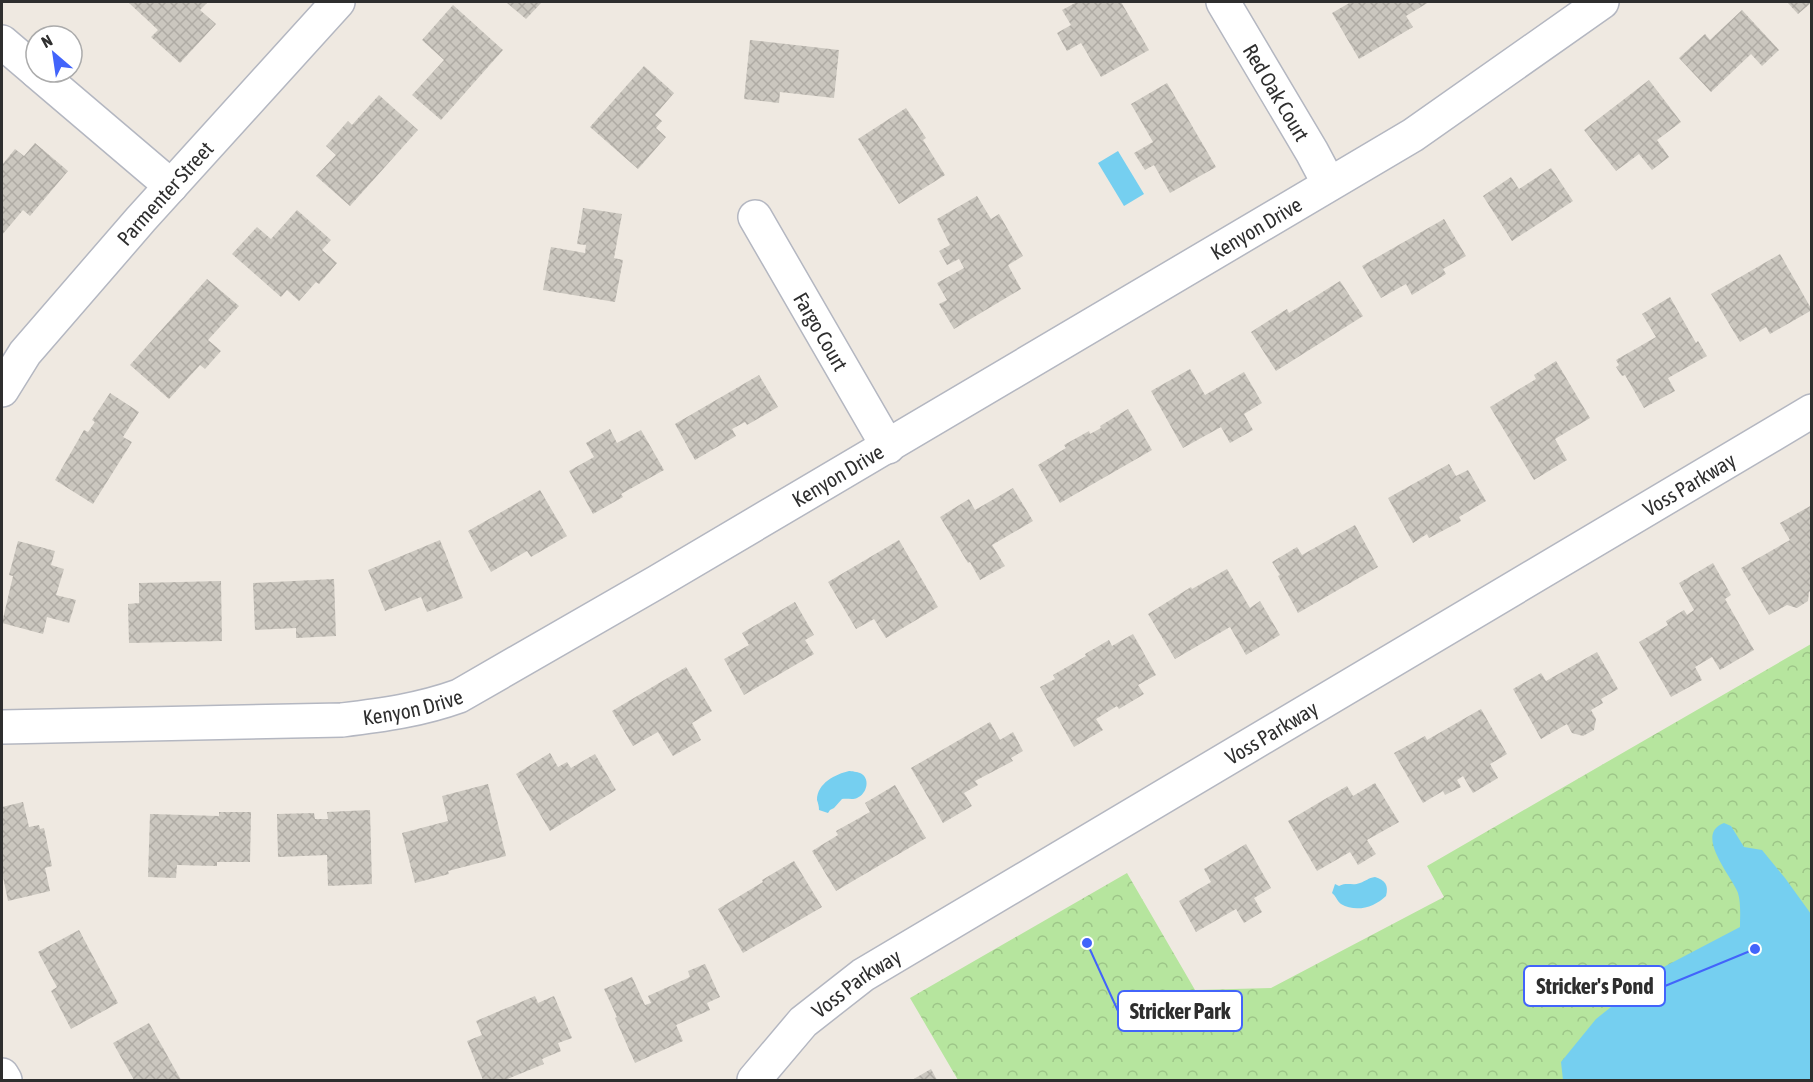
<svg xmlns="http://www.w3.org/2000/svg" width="1813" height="1082" viewBox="0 0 1813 1082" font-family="'Asap Condensed',sans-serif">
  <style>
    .park { fill: url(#park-crowns) }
    .water { fill: #75cff0 }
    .building { fill: url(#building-cross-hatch) }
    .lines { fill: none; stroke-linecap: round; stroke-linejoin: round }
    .minor-casing { stroke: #b4b7c1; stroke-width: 36 }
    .minor { stroke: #fff; stroke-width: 33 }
    .labels { text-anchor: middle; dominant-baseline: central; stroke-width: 4.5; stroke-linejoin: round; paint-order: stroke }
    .street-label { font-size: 21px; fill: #2e2e2e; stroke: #fff }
    .leader { fill: none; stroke: #4264fb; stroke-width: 2 }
    .callout-dot { fill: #4264fb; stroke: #fff; stroke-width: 2 }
    .callout { fill: #fff; stroke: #4264fb; stroke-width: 2 }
    .callout-label { font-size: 22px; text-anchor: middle; font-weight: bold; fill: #2e2e2e }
  </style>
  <defs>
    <pattern id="park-crowns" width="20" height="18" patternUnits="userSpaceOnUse" patternTransform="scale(1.5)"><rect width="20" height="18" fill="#b6e59e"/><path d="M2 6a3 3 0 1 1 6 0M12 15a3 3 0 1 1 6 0" fill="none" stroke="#9dc588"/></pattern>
    <pattern id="building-cross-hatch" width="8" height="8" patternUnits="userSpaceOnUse" patternTransform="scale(1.5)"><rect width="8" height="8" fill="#cbc7bf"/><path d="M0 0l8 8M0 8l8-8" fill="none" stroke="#afaba4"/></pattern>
  </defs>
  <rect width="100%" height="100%" fill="#efe9e1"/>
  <polygon class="park" points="1811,644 1811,1080 958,1080 910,998 1127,873 1195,990 1271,988 1444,897 1427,866"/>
  <g class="water">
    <polygon points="1118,151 1144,194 1124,206 1098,163"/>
    <path d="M 849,771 C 851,771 858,772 860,773 C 871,778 867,794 857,798 C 853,800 847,798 842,799 L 834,808 L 830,810 L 828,813 L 819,810 C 819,806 818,803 817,800 C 817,783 836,774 849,771 Z"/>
    <path d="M 1724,823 L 1731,826 L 1744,847 L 1762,850 L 1785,878 L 1811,914 L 1811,1080 L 1563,1080 L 1561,1062 L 1596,1019 L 1656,971 L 1740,927 C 1740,917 1741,903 1738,893 C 1733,878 1693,834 1724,823 Z"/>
    <path d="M 1375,877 C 1385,880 1389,885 1386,896 C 1375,907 1356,913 1341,904 C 1337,901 1336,896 1332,893 L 1335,884 L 1339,886 C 1347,882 1353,886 1360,883 C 1366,881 1368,878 1375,877 Z"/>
  </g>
  <g class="building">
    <polygon points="130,2 208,2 200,10 216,24 180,63 151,37 158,30 129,3"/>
    <polygon points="506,2 542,2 526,19"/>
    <polygon points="1077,2 1121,2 1149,50 1101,77 1081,43 1067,51 1057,33 1071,25 1062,10"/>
    <polygon points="1351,2 1429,2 1406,16 1413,27 1359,59 1332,13"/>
    <polygon points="1787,2 1812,2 1798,14"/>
    <polygon points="453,5 503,50 441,120 412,95 444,60 422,40"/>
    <polygon points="1742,10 1779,50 1762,66 1751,54 1711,92 1679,58 1705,34 1710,40"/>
    <polygon points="750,40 839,50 834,98 780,92 779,103 744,99"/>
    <polygon points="644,66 674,93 655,115 662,121 656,128 666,137 638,169 590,127"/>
    <polygon points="1649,80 1681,122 1657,140 1669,157 1652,170 1639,154 1616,171 1584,130"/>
    <polygon points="1167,83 1216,167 1170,193 1154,165 1145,170 1134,153 1153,142 1131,104"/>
    <polygon points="379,95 418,130 350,206 316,176 336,155 326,146 348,121 352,125"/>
    <polygon points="906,108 926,138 923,140 945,175 899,204 858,139"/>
    <polygon points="35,143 68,171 30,216 23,210 2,235 2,165 15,149 24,156"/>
    <polygon points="1551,168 1573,201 1512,241 1483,196 1511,177 1519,189"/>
    <polygon points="977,196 991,219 999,214 1023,256 1008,265 1021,289 954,329 939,304 947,300 937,283 964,268 959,259 947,265 939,251 950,245 937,219"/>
    <polygon points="583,208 622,214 614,258 623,260 615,302 543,290 551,247 585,253 586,245 577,244"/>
    <polygon points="297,210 331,240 322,250 337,263 319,284 316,282 299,301 287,290 281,297 232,254 257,227 271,239"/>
    <polygon points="1444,219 1466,256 1443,269 1446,274 1412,295 1406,284 1381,298 1362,266"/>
    <polygon points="1780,254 1812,310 1770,334 1766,327 1740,342 1711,294"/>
    <polygon points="207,279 239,306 208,340 221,351 205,369 200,365 169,399 130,365"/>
    <polygon points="1340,281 1363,316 1276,371 1251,332 1287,309 1289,313"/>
    <polygon points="1670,297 1696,343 1698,341 1707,356 1668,378 1675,391 1644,408 1625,375 1622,376 1616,367 1619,365 1616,360 1656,337 1642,314"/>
    <polygon points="1556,361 1590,418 1555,439 1567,460 1534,480 1490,407 1536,379 1534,375"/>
    <polygon points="1190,369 1205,395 1244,372 1262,403 1244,414 1253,430 1230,443 1221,427 1183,448 1151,391"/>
    <polygon points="759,375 778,407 747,425 745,422 732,429 736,436 695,460 675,424"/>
    <polygon points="110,393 139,412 123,437 132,442 93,504 55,480 84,430 88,432 95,422 92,420"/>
    <polygon points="1128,409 1152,450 1060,503 1038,465 1066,448 1064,445 1089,431 1090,434 1101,428 1100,426"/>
    <polygon points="610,429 617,443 641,430 664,470 621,494 623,497 593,514 569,471 594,457 586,443"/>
    <polygon points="1449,464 1456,476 1468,470 1486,501 1459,517 1461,521 1429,538 1427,534 1413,543 1388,498"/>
    <polygon points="1013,488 1033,521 992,545 1005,566 980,580 970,562 968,563 940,517 969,499 975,510"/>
    <polygon points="540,490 567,536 531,557 527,551 491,572 468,531"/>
    <polygon points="1812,505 1812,590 1809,592 1808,601 1797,608 1787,605 1769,615 1741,568 1790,540 1780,523"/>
    <polygon points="1355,525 1378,567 1298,613 1278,576 1280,575 1272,562 1297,547 1302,555"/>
    <polygon points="440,540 463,598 427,612 421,597 385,611 368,570"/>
    <polygon points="899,540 938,607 886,638 874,619 856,629 828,582"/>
    <polygon points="18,541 55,551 51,565 64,569 56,595 76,600 69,623 47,617 43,634 2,623 13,576 9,575"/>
    <polygon points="1713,563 1731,595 1725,599 1754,650 1720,670 1712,657 1695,667 1702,680 1671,697 1639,642 1668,625 1666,621 1684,610 1687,615 1694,610 1679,583"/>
    <polygon points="1227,569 1250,608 1260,601 1280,635 1246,655 1230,627 1175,659 1148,614 1191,587 1192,589"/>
    <polygon points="334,579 336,636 296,638 296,628 255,630 253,583"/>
    <polygon points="221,581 222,641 129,643 128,604 139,603 139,583"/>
    <polygon points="795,602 814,635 805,640 814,654 744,695 724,659 749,645 742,633"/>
    <polygon points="1133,634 1156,675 1138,685 1144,694 1119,709 1117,706 1096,719 1103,730 1074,747 1040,687 1055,679 1053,675 1086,656 1085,654 1109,640 1112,646"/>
    <polygon points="1597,652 1618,689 1601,699 1603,703 1591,710 1596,719 1594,730 1583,736 1572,733 1567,724 1541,739 1513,689 1541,673 1546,681"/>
    <polygon points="686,667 712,711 692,723 701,740 673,756 658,732 633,746 612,711"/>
    <polygon points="1481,709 1507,754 1490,764 1498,778 1473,793 1463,776 1457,780 1461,787 1445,795 1443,791 1423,803 1394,753 1425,736 1427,740"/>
    <polygon points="990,722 1000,740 1013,732 1023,751 1011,758 1013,761 975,781 978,785 964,793 972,806 943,823 911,768"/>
    <polygon points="550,753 558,767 567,762 571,768 595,754 616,790 550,831 516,774"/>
    <polygon points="1375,783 1399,822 1367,840 1376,854 1358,865 1350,852 1317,871 1288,821 1347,786 1353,796"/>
    <polygon points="488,784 506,856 448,871 449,874 415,883 402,833 448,821 442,796"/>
    <polygon points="895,785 926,838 836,891 812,851 838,835 836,831 870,812 865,803"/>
    <polygon points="23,802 29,827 39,825 40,829 44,828 52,866 45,868 50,891 8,901 2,872 2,807"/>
    <polygon points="370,810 372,884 328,886 327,855 278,857 277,814 314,813 315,819 328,819 327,812"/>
    <polygon points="219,812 251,812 250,862 217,862 217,866 177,865 176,878 148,877 150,814 219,816"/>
    <polygon points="1246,844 1271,888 1254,898 1262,912 1244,923 1236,909 1196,932 1179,901 1211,882 1204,869"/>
    <polygon points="794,861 822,907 743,953 718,909 763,882 762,880"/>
    <polygon points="79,930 118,1003 71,1029 51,991 57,987 38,952"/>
    <polygon points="705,964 720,997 707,1003 710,1010 676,1025 683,1041 635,1063 615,1018 617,1017 604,989 632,977 645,1005 651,1003 648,996 690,977 688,971"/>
    <polygon points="535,996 538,1003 554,996 572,1038 558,1043 561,1051 542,1059 544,1064 505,1080 483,1080 467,1041 482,1035 476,1021"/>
    <polygon points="149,1023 181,1080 134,1080 113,1043"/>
    <polygon points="931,1069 937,1080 912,1080"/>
  </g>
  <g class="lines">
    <g class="minor-casing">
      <g id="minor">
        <path id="s1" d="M 1223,2 L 1312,152 L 1329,184"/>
        <polyline points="2,42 36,71"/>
        <polyline points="37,72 171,186"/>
        <path id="s2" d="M 755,217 L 888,447"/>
        <path id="s3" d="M 2,390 L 25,353 L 141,219 L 338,2"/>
        <path id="s4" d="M 2,727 L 342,720 C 383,715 420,710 459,696 L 657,582 L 1413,135 L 1602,2"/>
        <polyline points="2,1075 5,1080"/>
        <path id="s5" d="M 754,1080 L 803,1022 L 863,975 L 1812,411"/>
      </g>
    </g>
    <use href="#minor" class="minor"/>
  </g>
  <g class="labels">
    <g class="street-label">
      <text stroke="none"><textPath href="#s1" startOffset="105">Red Oak Court</textPath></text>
      <text stroke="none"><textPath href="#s3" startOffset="256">Parmenter Street</textPath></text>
      <text stroke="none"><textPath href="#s4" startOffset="1384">Kenyon Drive</textPath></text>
      <text stroke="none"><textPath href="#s2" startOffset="132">Fargo Court</textPath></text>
      <text stroke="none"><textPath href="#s4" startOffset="898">Kenyon Drive</textPath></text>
      <text stroke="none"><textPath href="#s5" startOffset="1113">Voss Parkway</textPath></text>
      <text stroke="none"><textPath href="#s4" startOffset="412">Kenyon Drive</textPath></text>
      <text stroke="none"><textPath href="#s5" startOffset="627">Voss Parkway</textPath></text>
      <text stroke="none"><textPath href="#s5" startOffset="142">Voss Parkway</textPath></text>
    </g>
  </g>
  <path class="leader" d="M1755 949L1665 986M1087 943L1118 1011"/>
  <g class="callout-dot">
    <circle cx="1755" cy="949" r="6"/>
    <circle cx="1087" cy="943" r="6"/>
  </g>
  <g class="callout">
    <rect x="1524" y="966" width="141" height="40" rx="6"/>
    <rect x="1118" y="991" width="124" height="40" rx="6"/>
  </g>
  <g class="callout-label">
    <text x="1595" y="994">Stricker's Pond</text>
    <text x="1180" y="1019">Stricker Park</text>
  </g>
  <rect width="1813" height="1082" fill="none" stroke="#2e2e2e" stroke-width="6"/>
  <g transform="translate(54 54) rotate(331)"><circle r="28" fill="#ffffff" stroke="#ababab" stroke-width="1.5"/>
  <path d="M0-4.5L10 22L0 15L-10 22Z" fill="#4264fb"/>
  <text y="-9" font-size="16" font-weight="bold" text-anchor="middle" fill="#2e2e2e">N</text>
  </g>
</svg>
